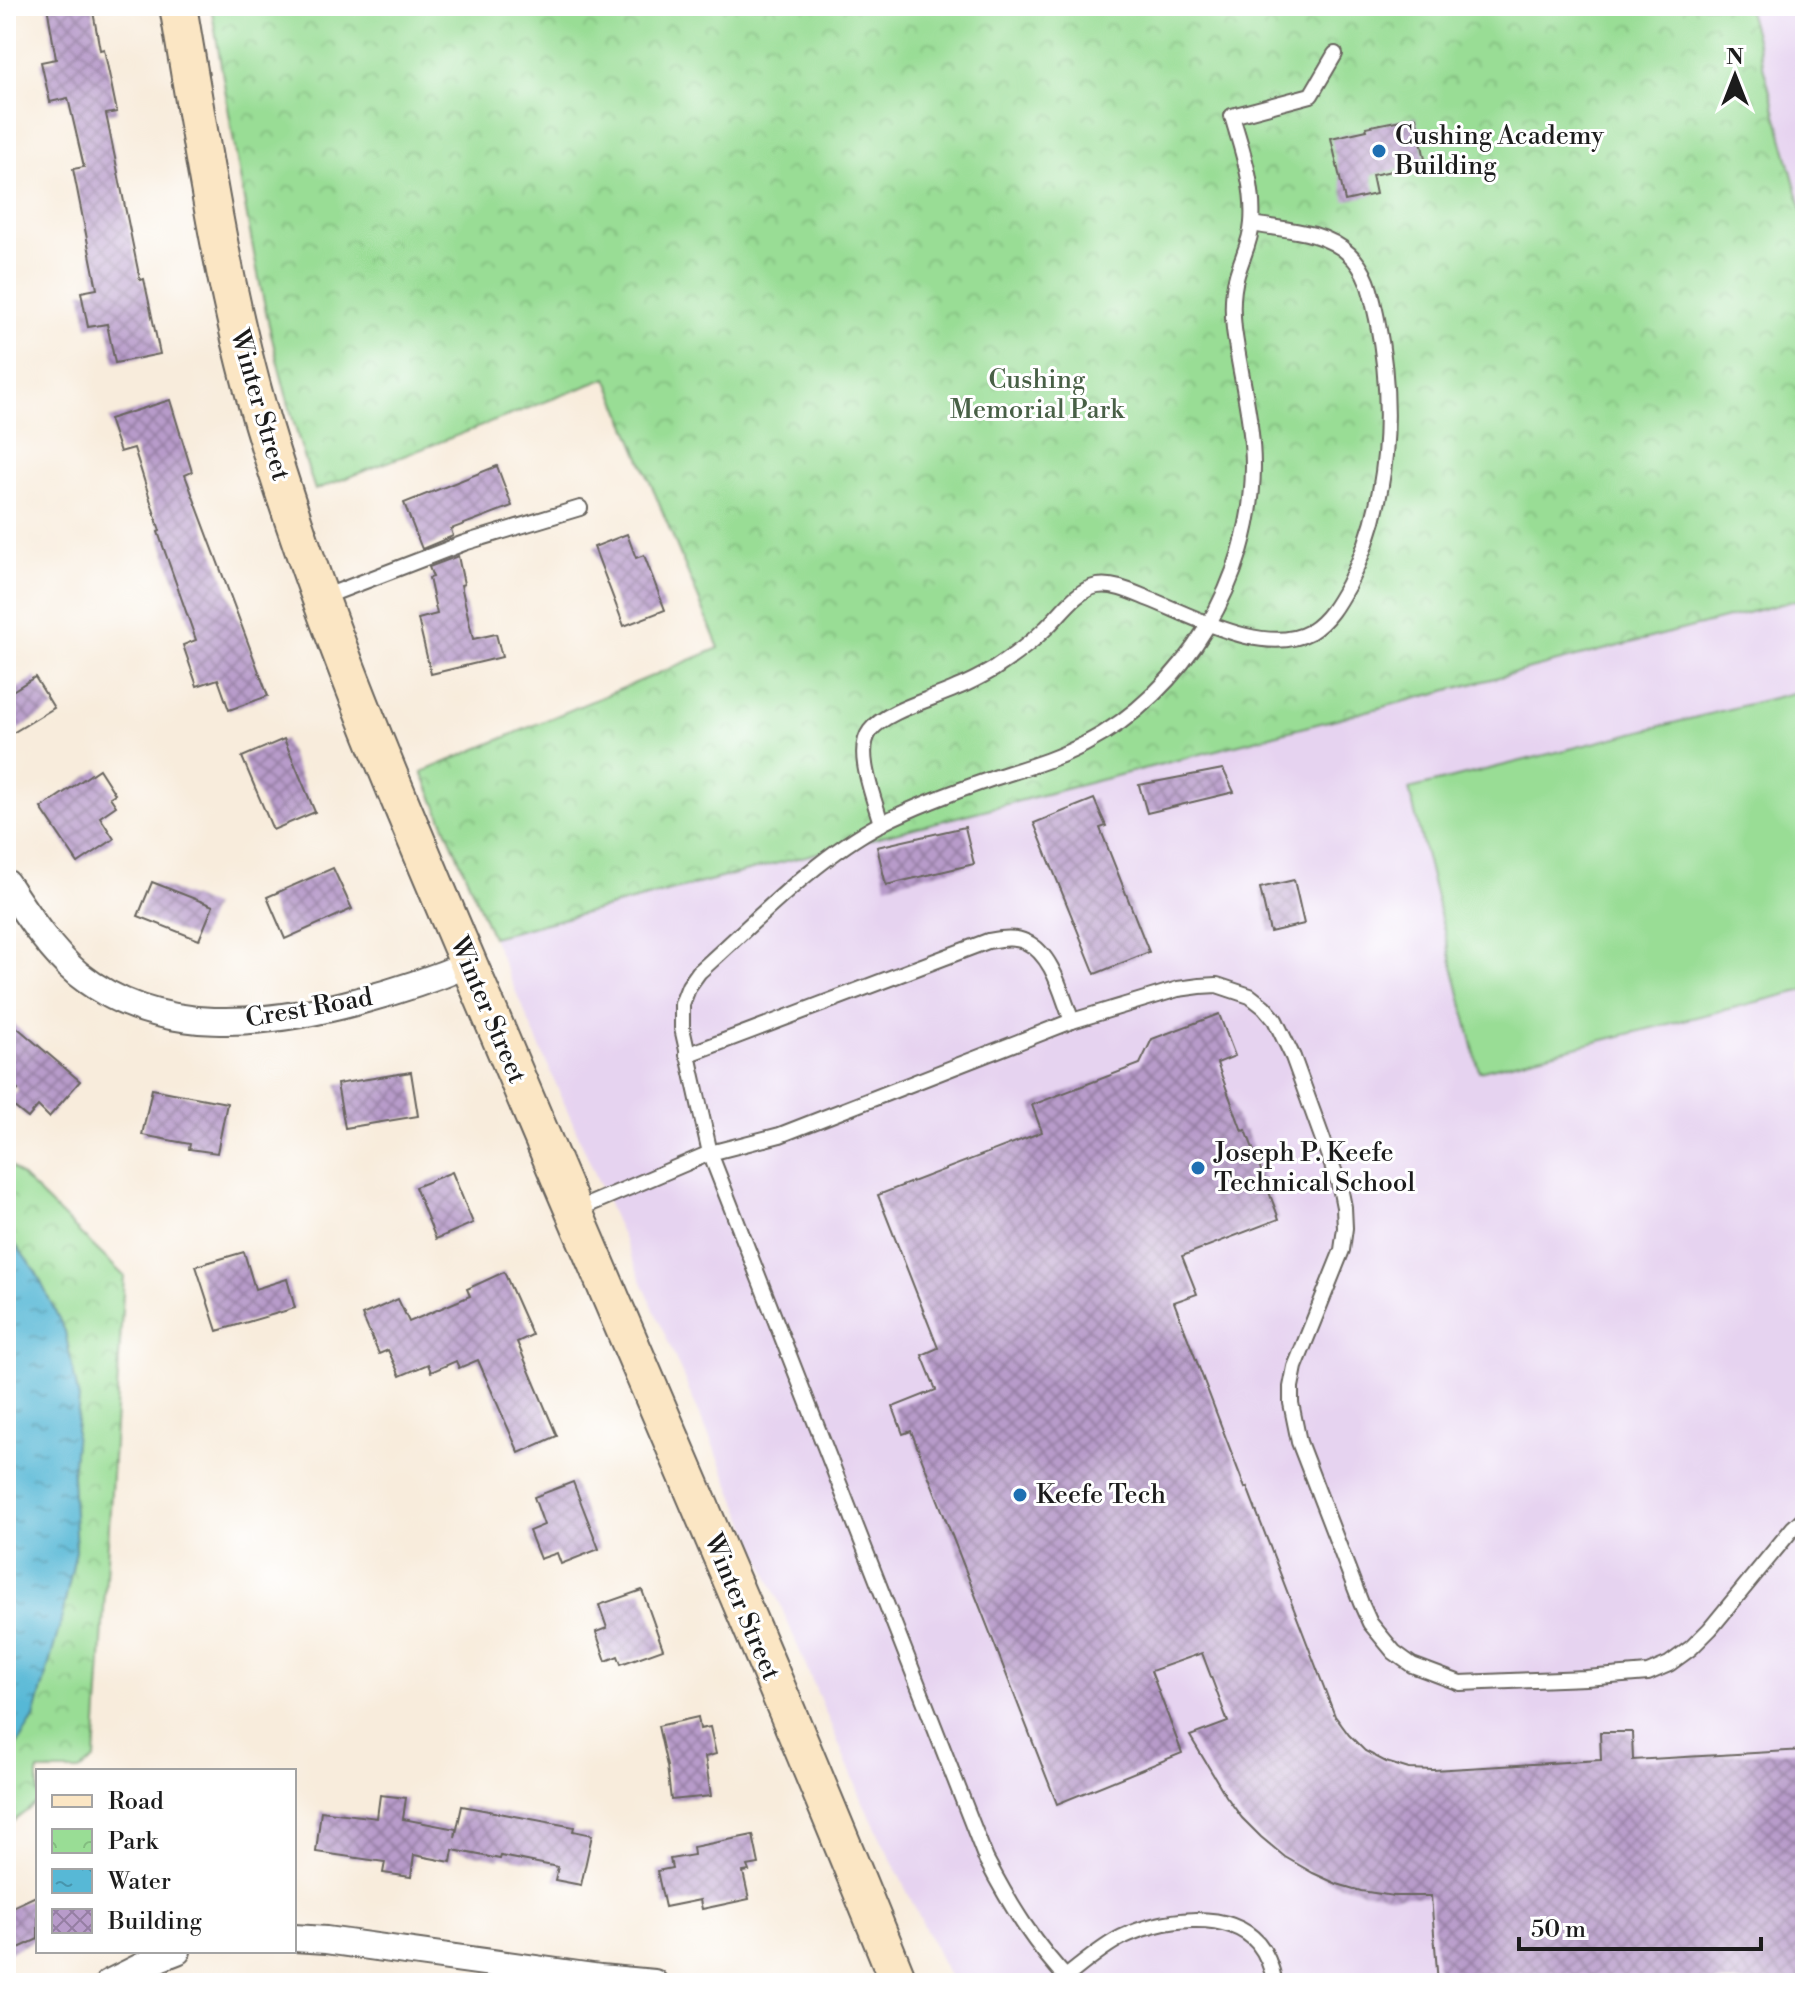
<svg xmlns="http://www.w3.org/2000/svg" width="1811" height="1989" viewBox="0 0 1811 1989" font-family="'Libre Bodoni',serif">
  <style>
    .built { fill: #e6d3f0 }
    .park { fill: url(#park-crowns); stroke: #5a7c58; stroke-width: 2 }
    .garden { fill: #99dd95; stroke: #5a7c58; stroke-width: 2 }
    .water { fill: url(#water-ripples); stroke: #3a6a79; stroke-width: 2 }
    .building { fill: url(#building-cross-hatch) }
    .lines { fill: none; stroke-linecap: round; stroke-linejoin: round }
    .service-casing { stroke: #69655f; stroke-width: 18 }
    .minor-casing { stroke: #69655f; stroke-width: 30 }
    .secondary-casing { stroke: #69655f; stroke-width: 40 }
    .service { stroke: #fff; stroke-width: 14 }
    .minor { stroke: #fff; stroke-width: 26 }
    .secondary { stroke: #fbe6c4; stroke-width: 36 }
    .poi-dot { fill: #1f6fb2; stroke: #fff; stroke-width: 3 }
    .labels { text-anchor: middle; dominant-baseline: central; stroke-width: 6; stroke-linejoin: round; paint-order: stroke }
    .poi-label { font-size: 26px; fill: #1c1c1c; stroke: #fff; text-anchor: start }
    .park-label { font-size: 26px; fill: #486046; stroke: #fff }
    .street-label { font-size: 26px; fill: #1c1c1c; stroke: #fff }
  </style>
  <defs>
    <pattern id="park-crowns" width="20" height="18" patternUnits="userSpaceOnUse" patternTransform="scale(2)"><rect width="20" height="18" fill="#99dd95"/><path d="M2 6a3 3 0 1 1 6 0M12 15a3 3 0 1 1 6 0" fill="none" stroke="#83bd80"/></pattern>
    <pattern id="water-ripples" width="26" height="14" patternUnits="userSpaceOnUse" patternTransform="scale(2)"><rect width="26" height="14" fill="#57b8d6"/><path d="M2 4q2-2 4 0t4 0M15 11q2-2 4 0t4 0" fill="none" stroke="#4795ad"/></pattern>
    <pattern id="building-cross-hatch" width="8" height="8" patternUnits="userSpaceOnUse" patternTransform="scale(2)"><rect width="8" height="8" fill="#b89bca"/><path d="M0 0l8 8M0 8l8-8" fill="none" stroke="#957ea3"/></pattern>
  </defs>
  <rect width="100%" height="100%" fill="#fff"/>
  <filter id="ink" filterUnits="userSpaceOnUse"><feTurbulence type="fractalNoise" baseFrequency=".0125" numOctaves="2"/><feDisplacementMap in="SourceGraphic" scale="16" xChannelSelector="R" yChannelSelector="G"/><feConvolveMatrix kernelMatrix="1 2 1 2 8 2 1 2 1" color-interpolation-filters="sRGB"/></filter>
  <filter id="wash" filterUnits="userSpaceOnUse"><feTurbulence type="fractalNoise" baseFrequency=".006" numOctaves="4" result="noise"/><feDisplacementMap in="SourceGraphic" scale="32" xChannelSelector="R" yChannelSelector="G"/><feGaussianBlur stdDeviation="1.8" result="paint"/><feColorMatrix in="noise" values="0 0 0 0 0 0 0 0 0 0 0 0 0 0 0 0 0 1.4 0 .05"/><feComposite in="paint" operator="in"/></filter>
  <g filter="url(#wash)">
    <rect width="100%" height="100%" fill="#f8ecdc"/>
    <g class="built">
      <polygon points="1747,6 1805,6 1805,222"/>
      <polygon points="1805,598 1805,1983 952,1983 864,1804 719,1459 492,937"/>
    </g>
    <g class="park">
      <path d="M 211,6 L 1747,6 L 1805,222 L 1805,598 L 492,937 L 422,772 L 719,648 L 607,378 L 315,490 C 261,333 239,169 211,6 Z"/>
      <polygon points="6,1161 124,1276 95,1759 79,1771 38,1771 38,1802 6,1827"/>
    </g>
    <polygon class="garden" points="1805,690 1805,990 1479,1071 1409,789"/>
    <polygon class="water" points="6,1232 36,1272 65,1331 79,1399 72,1475 76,1551 60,1625 34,1718 6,1762"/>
    <g id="blocks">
      <g class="building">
        <polygon points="47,6 92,6 100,50 104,49 117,112 106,114 140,280 144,279 160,354 115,363 107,324 88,327 81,292 97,289 73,169 84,167 68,98 50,102 41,62 56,59"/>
        <polygon points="1416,117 1426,164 1372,175 1376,194 1345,201 1331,138 1367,130 1366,127"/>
        <polygon points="170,400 192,472 185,475 268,696 229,710 218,679 197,686 183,645 196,640 158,532 160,531 134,448 120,452 109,419"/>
        <polygon points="497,466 512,506 451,529 453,536 422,549 404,503"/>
        <polygon points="627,534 636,558 644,555 665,610 624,626 594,547"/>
        <polygon points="458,556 464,584 461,585 473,639 496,634 502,657 431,674 418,619 437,614 429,578 433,577 429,567"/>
        <polygon points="35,677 54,708 6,737 6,695"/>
        <polygon points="284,739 315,812 273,830 242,757"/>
        <polygon points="99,769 115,794 110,797 116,806 100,817 114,839 78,863 41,808"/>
        <polygon points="1223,769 1234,792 1147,813 1139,785"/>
        <polygon points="1094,799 1106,826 1100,828 1149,952 1095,974 1034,823"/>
        <polygon points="965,827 974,864 886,885 877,847"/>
        <polygon points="333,868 352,909 285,939 267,897"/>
        <polygon points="1294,880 1304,924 1270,932 1260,888"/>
        <polygon points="152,882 213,906 199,940 138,916"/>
        <polygon points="1219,1014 1235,1056 1217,1063 1242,1131 1246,1130 1279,1219 1182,1256 1197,1294 1174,1302 1245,1488 1247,1487 1335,1716 1349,1735 1365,1751 1386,1762 1409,1769 1433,1770 1601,1760 1600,1732 1632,1732 1633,1760 1805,1750 1805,1983 1438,1983 1431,1896 1394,1896 1361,1891 1337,1884 1313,1873 1285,1857 1261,1837 1242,1818 1226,1796 1190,1736 1228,1722 1202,1653 1151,1671 1182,1753 1057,1804 911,1431 903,1434 893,1407 936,1390 922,1355 938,1348 878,1195 1042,1132 1032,1105 1140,1064 1152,1039"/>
        <polygon points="6,1018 80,1081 49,1117 38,1106 28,1118 8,1102 18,1090 6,1079"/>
        <polygon points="411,1072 418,1116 345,1128 337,1084"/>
        <polygon points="152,1089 227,1103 217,1153 189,1149 190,1144 142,1135"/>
        <polygon points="452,1172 473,1223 436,1239 415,1187"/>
        <polygon points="244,1252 255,1289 287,1279 295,1308 217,1331 196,1266"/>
        <polygon points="504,1272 532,1335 517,1342 557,1436 519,1453 478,1360 459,1368 456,1361 431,1372 428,1364 400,1376 388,1350 379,1354 362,1315 398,1299 409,1322 470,1296 467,1289"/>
        <polygon points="573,1482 599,1549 561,1564 557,1553 540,1559 529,1531 544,1525 534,1497"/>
        <polygon points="642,1590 663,1649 621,1664 618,1656 606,1661 596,1632 607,1628 599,1605"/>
        <polygon points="698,1717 700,1729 710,1727 716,1754 705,1757 711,1796 671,1800 667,1766 658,1726"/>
        <polygon points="380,1795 406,1798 403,1819 456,1829 455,1838 462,1806 574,1827 573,1831 592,1835 581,1885 555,1880 558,1867 501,1856 500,1859 453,1850 451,1862 414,1855 411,1877 383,1873 385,1862 316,1852 321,1811 377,1818"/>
        <polygon points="753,1835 759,1864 747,1866 749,1871 743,1872 749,1899 702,1909 700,1900 665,1907 657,1871 672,1868 670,1859 694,1855 693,1847"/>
        <polygon points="38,1895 38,1939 6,1954 6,1910"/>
      </g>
    </g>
  </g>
  <g filter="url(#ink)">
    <use href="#blocks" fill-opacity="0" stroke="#69655f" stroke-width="2"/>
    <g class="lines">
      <g class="service-casing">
        <g id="service">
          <polyline points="321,598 464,543 580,508"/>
          <path d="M 881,824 C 875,800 854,752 870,731 C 885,711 933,699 956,688 C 969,683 982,676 994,669 C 1012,657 1030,644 1046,628 C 1061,614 1076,590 1097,586 C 1114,583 1134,593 1149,599 C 1193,616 1265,657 1310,632 C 1328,621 1338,603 1348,585 C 1390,503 1395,409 1377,319 C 1372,296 1368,271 1349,254 C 1324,230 1284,230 1252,224"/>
          <path d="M 687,1055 L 988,941 C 1000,939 1014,936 1026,942 C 1053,954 1062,996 1072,1021"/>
          <polyline points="574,1211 710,1153 780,1135 1072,1021 1178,989 1200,986 1217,985 1250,996 1264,1007 1275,1020 1293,1057 1340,1187 1344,1207 1345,1228 1342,1250 1295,1367 1291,1387 1291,1403 1299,1442 1361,1603 1370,1623 1394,1652 1412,1665 1460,1683 1586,1678 1648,1673 1669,1664 1691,1648 1710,1629 1793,1528 1805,1517"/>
          <path d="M 1066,1977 C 1084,1963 1102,1947 1122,1937 C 1159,1919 1227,1908 1258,1943 C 1267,1954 1272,1969 1275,1983"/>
          <path d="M 1071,1983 C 1034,1944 1011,1907 986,1859 L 710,1153 L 682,1028 L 682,1004 L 689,986 L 699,972 C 755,922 815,858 882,823 C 918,805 956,791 994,778 C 1025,768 1057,759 1085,744 C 1185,692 1252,579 1253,467 C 1253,420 1240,375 1234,329 C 1232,311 1232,292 1237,275 C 1242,257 1251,241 1252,223 C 1255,187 1242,150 1232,116 L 1311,95 L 1335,54"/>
        </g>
      </g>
      <g class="minor-casing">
        <g id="minor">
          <path d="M 6,883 C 26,913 50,951 78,974 C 158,1038 266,1026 359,1001 C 397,991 433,979 469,964"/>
          <polyline points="294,1938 326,1940 600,1978 654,1983"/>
          <polyline points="109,1983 159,1958 177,1951"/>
        </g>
      </g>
      <g class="secondary-casing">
        <path id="secondary" d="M 178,6 C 202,145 222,286 262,422 C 324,632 413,833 499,1035 C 632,1351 771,1665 899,1983"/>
      </g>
      <use href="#service" class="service"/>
      <use href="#minor" class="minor"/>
      <use href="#secondary" class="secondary"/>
    </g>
  </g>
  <g class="poi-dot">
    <circle cx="1379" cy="151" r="8"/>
    <circle cx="1198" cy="1168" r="8"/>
    <circle cx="1020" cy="1495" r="8"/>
  </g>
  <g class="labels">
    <g class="poi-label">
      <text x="1395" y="136">Cushing Academy<tspan x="1395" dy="30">Building</tspan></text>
      <text x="1214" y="1153">Joseph P. Keefe<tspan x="1214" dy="30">Technical School</tspan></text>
      <text x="1036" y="1495">Keefe Tech</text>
    </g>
    <g class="park-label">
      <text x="1037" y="380">Cushing<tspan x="1037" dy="30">Memorial Park</tspan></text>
    </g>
    <g class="street-label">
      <text transform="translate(260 405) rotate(74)">Winter Street</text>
      <text transform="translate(309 1008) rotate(-10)">Crest Road</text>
      <text transform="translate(488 1010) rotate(67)">Winter Street</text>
      <text transform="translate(742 1607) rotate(67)">Winter Street</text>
    </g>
  </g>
  <rect width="1811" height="1989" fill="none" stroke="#fff" stroke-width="32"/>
  <rect x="36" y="1769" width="260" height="184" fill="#ffffff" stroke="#a4a4a4" stroke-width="2"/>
  <rect x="52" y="1795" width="40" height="12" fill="#fbe6c4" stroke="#a4a4a4" stroke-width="2"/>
  <text x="108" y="1809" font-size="24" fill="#1c1c1c">Road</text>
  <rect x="52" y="1829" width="40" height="24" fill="url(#park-crowns)" stroke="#a4a4a4" stroke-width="2"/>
  <text x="108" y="1849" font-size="24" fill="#1c1c1c">Park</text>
  <rect x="52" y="1869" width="40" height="24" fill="url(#water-ripples)" stroke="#a4a4a4" stroke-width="2"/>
  <text x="108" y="1889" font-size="24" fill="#1c1c1c">Water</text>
  <rect x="52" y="1909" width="40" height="24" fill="url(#building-cross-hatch)" stroke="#a4a4a4" stroke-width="2"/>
  <text x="108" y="1929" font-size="24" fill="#1c1c1c">Building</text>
  <g transform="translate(1735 76)" stroke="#ffffff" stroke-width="6" paint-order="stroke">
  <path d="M0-6L14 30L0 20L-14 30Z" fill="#1c1c1c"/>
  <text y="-12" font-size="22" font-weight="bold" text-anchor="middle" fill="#1c1c1c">N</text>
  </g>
  <path d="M1519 1937v12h242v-12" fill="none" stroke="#1c1c1c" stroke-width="4"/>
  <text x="1531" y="1937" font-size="24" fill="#1c1c1c" stroke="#ffffff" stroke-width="6" paint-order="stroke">50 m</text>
</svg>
